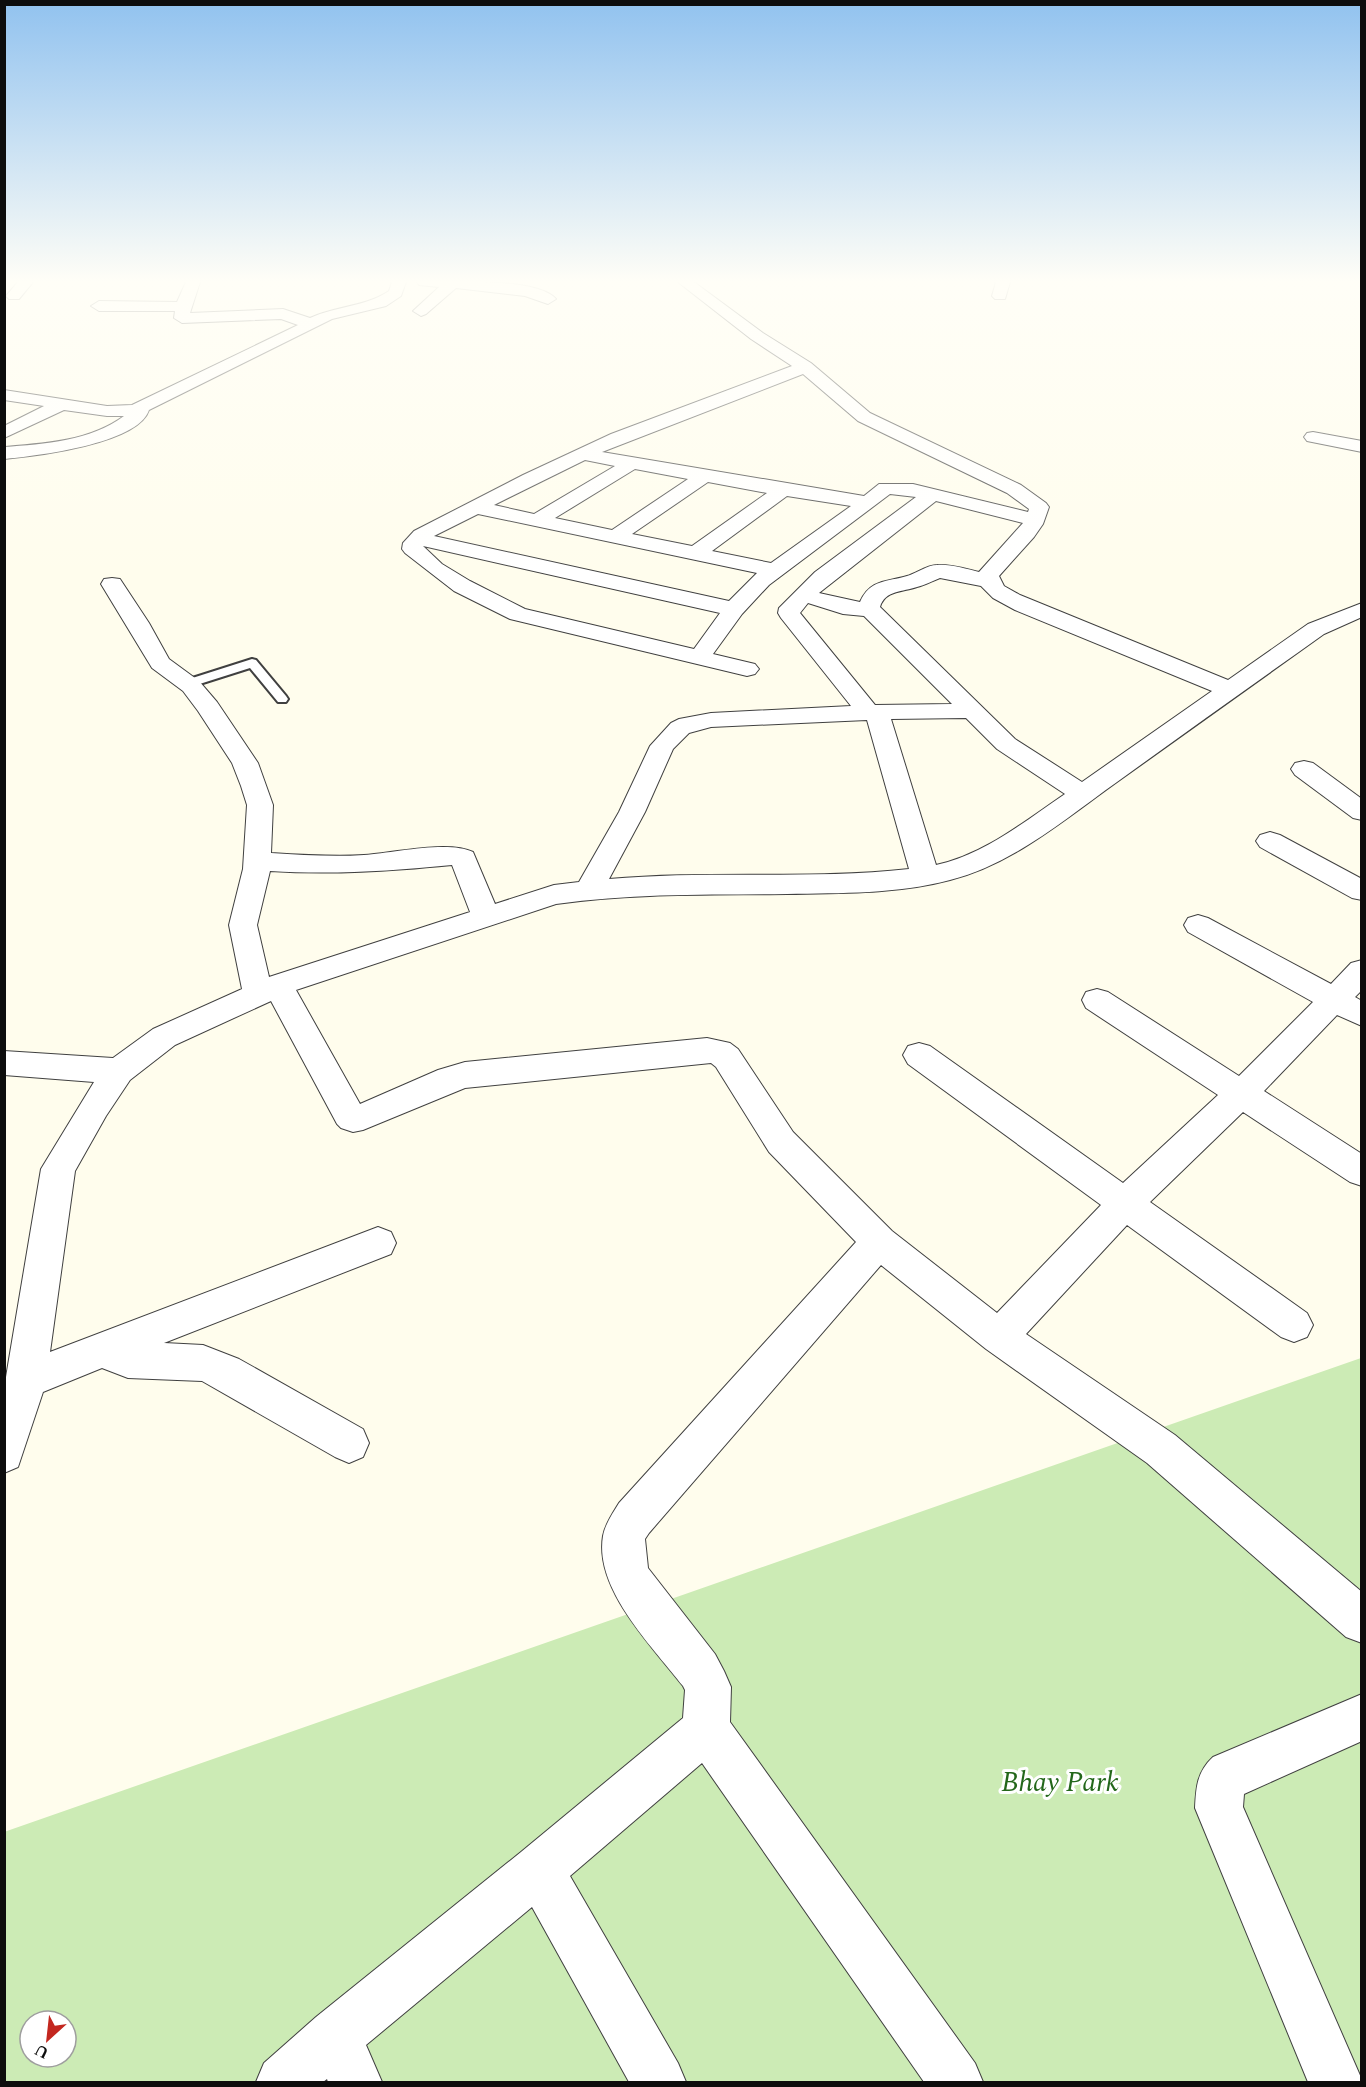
<svg xmlns="http://www.w3.org/2000/svg" width="1366" height="2087" viewBox="0 0 1366 2087" font-family="Spectral,serif">
  <style>
    .green { fill: #ccebb5; fill-rule: evenodd }
    .lines { fill: none; stroke-linecap: round; stroke-linejoin: round }
    .service-casing { stroke: #404040; stroke-width: 4 }
    .minor-casing { stroke: #404040; stroke-width: 2 }
    .service { fill: #fff; fill-rule: evenodd }
    .minor { fill: #fff; fill-rule: evenodd }
    .labels { text-anchor: middle; dominant-baseline: central; stroke-width: 6; stroke-linejoin: round; paint-order: stroke }
    .near-park-label { font-size: 28px; font-style: italic; fill: #23671a; stroke: #fff }
  </style>
  <rect width="100%" height="100%" fill="#fffded"/>
  <path class="green" d="M 1361,1358 L 1361,2082 L 5,2082 L 4,1832 ZM 30,2021 L 66,2021 L 66,2057 L 30,2057 Z"/>
  <g class="lines">
    <g class="service-casing">
      <polygon id="service" points="252,659 256,660 286,696 288,699 286,702 278,702 250,668 187,688 181,684 183,681"/>
    </g>
    <g class="minor-casing">
      <g id="minor">
        <polygon points="18,282 33,282 19,299 9,299 6,296"/>
        <path d="M 186,282 L 200,282 L 190,313 L 283,309 L 310,318 C 336,306 365,307 389,291 L 392,282 L 406,282 L 401,296 L 386,306 L 332,319 L 149,410 C 138,444 36,456 4,459 L 4,447 C 45,444 90,441 124,416 L 107,416 L 64,410 L 4,438 L 4,426 L 44,406 L 4,400 L 4,390 L 107,406 L 132,405 L 298,325 L 281,319 L 182,323 L 174,318 L 175,311 L 99,311 L 91,306 L 99,301 L 177,302 Z"/>
        <path d="M 417,282 C 446,282 537,277 556,299 L 548,304 L 525,296 L 456,288 L 426,314 L 421,316 L 413,311 L 439,287 L 419,285 Z"/>
        <path d="M 678,282 L 694,282 L 763,333 L 811,363 L 870,413 L 1021,485 L 1046,503 L 1049,507 L 1043,524 L 1034,537 L 999,576 L 1004,586 L 1020,595 L 1228,680 L 1308,624 L 1362,603 L 1362,617 L 1324,634 C 1255,683 1186,732 1117,782 C 1065,819 1013,864 950,880 C 898,894 841,893 787,894 C 710,895 633,893 556,904 L 296,990 L 360,1104 L 438,1070 L 465,1062 L 707,1038 L 730,1043 L 738,1049 L 793,1132 L 892,1231 L 997,1313 L 1101,1205 L 908,1064 L 903,1055 L 908,1046 L 919,1043 L 930,1046 L 1123,1183 L 1218,1095 L 1086,1008 L 1082,1000 L 1086,992 L 1097,989 L 1108,992 L 1239,1076 L 1313,1002 L 1188,932 L 1184,925 L 1188,918 L 1198,915 L 1208,918 L 1331,984 L 1351,963 L 1362,960 L 1362,990 L 1355,997 L 1362,1001 L 1362,1026 L 1337,1015 L 1264,1091 L 1362,1154 L 1362,1186 L 1350,1182 L 1243,1112 L 1150,1202 L 1307,1313 L 1313,1325 L 1307,1337 L 1294,1342 L 1281,1337 L 1127,1225 L 1026,1334 L 1175,1435 L 1362,1592 L 1362,1643 L 1346,1637 L 1147,1463 L 986,1349 L 881,1265 L 649,1533 L 645,1539 L 648,1568 L 715,1654 L 724,1671 L 731,1687 L 730,1722 L 975,2063 L 983,2082 L 924,2082 L 702,1763 L 570,1876 L 678,2063 L 686,2082 L 629,2082 L 532,1907 L 366,2045 L 382,2082 L 328,2082 L 327,2079 L 323,2082 L 256,2082 L 264,2063 L 316,2017 L 521,1852 L 683,1718 L 685,1690 L 683,1686 C 653,1647 594,1589 603,1536 C 605,1524 613,1513 619,1503 L 856,1242 L 769,1152 L 716,1067 L 711,1063 L 465,1088 L 363,1130 L 353,1132 L 341,1128 L 337,1124 L 271,1001 L 175,1045 L 130,1080 L 106,1116 L 75,1171 L 50,1352 L 378,1227 L 391,1232 L 396,1243 L 391,1254 L 164,1343 L 203,1345 L 239,1359 L 363,1429 L 369,1443 L 363,1457 L 349,1463 L 335,1457 L 202,1381 L 128,1378 L 102,1368 L 43,1392 L 18,1467 L 4,1473 L 4,1389 L 41,1169 L 94,1082 L 4,1075 L 4,1051 L 113,1058 L 153,1029 L 242,989 L 229,925 L 243,869 L 247,805 L 241,786 L 232,763 L 198,711 L 183,691 L 152,668 L 101,584 L 104,579 L 112,578 L 120,579 L 149,623 L 169,659 L 199,681 L 217,702 L 258,763 L 273,805 L 271,853 C 302,855 333,857 364,855 C 392,853 449,840 473,852 L 495,904 L 554,885 L 579,882 L 619,812 L 650,746 L 671,723 L 679,719 L 711,713 L 851,706 L 781,618 L 778,613 L 779,608 L 815,572 L 916,497 L 890,494 L 769,585 L 742,614 L 713,654 L 755,664 L 759,669 L 755,674 L 747,676 L 510,619 L 454,591 L 405,553 L 402,549 L 403,543 L 414,531 L 523,475 L 611,434 L 792,366 L 751,339 ZM 803,374 L 858,421 L 1007,493 L 1029,509 L 1028,512 L 913,484 L 879,484 L 864,496 L 602,452 ZM 585,460 L 615,466 L 534,514 L 494,505 ZM 635,469 L 688,479 L 612,530 L 555,518 ZM 708,482 L 767,493 L 692,546 L 632,534 ZM 787,496 L 851,506 L 771,563 L 712,551 ZM 936,501 L 1023,523 L 979,572 C 966,569 951,564 937,565 C 927,565 917,573 907,576 C 887,582 870,579 860,602 L 819,593 ZM 478,514 L 757,573 L 729,601 L 434,536 ZM 423,546 L 720,613 L 694,649 L 525,609 L 470,581 L 442,564 ZM 940,578 L 981,586 L 993,598 L 1015,610 L 1212,691 L 1082,782 L 1015,739 L 880,607 C 885,590 903,592 917,587 C 925,585 932,581 940,578 ZM 808,603 L 843,614 L 864,616 L 952,704 L 875,705 L 800,613 ZM 966,718 L 997,749 L 1065,794 C 1025,821 984,855 936,865 L 891,719 ZM 867,720 L 909,869 C 809,880 709,870 609,879 L 645,812 L 673,749 L 689,733 L 711,727 ZM 452,865 L 470,912 L 269,977 L 257,925 L 270,871 C 332,875 391,871 452,865 Z"/>
        <polygon points="996,282 1010,282 1005,299 995,299 992,296"/>
        <polygon points="1313,432 1362,441 1362,452 1307,441 1304,437 1307,433"/>
        <polygon points="1304,761 1313,763 1362,799 1362,820 1353,818 1295,775 1291,769 1295,763"/>
        <polygon points="1270,832 1280,835 1362,879 1362,900 1352,898 1260,847 1256,841 1260,835"/>
        <path d="M 1362,1694 L 1362,1741 L 1244,1794 L 1243,1807 L 1362,2080 L 1362,2082 L 1308,2082 L 1195,1808 C 1196,1787 1197,1772 1213,1757 Z"/>
      </g>
    </g>
    <use href="#service" class="service"/>
    <use href="#minor" class="minor"/>
  </g>
  <linearGradient id="sky" x2="0" y2="1"><stop stop-color="#91c2ef"/><stop offset="0.49" stop-color="#fffef7"/><stop offset="1" stop-color="#fffef7" stop-opacity="0"/></linearGradient>
  <rect width="1366" height="574" fill="url(#sky)"/>
  <g class="labels">
    <g class="near-park-label">
      <text x="1060" y="1782">Bhay Park</text>
    </g>
  </g>
  <rect width="1366" height="2087" fill="none" stroke="#0d0d0d" stroke-width="12"/>
  <g transform="translate(48 2039) rotate(207)"><circle r="28" fill="#ffffff" stroke="#9e9e9e" stroke-width="1.5"/>
  <path d="M0-4.5L10 22L0 15L-10 22Z" fill="#c3271f"/>
  <text y="-9" font-size="16" font-weight="bold" text-anchor="middle" fill="#0d0d0d">U</text>
  </g>
</svg>
